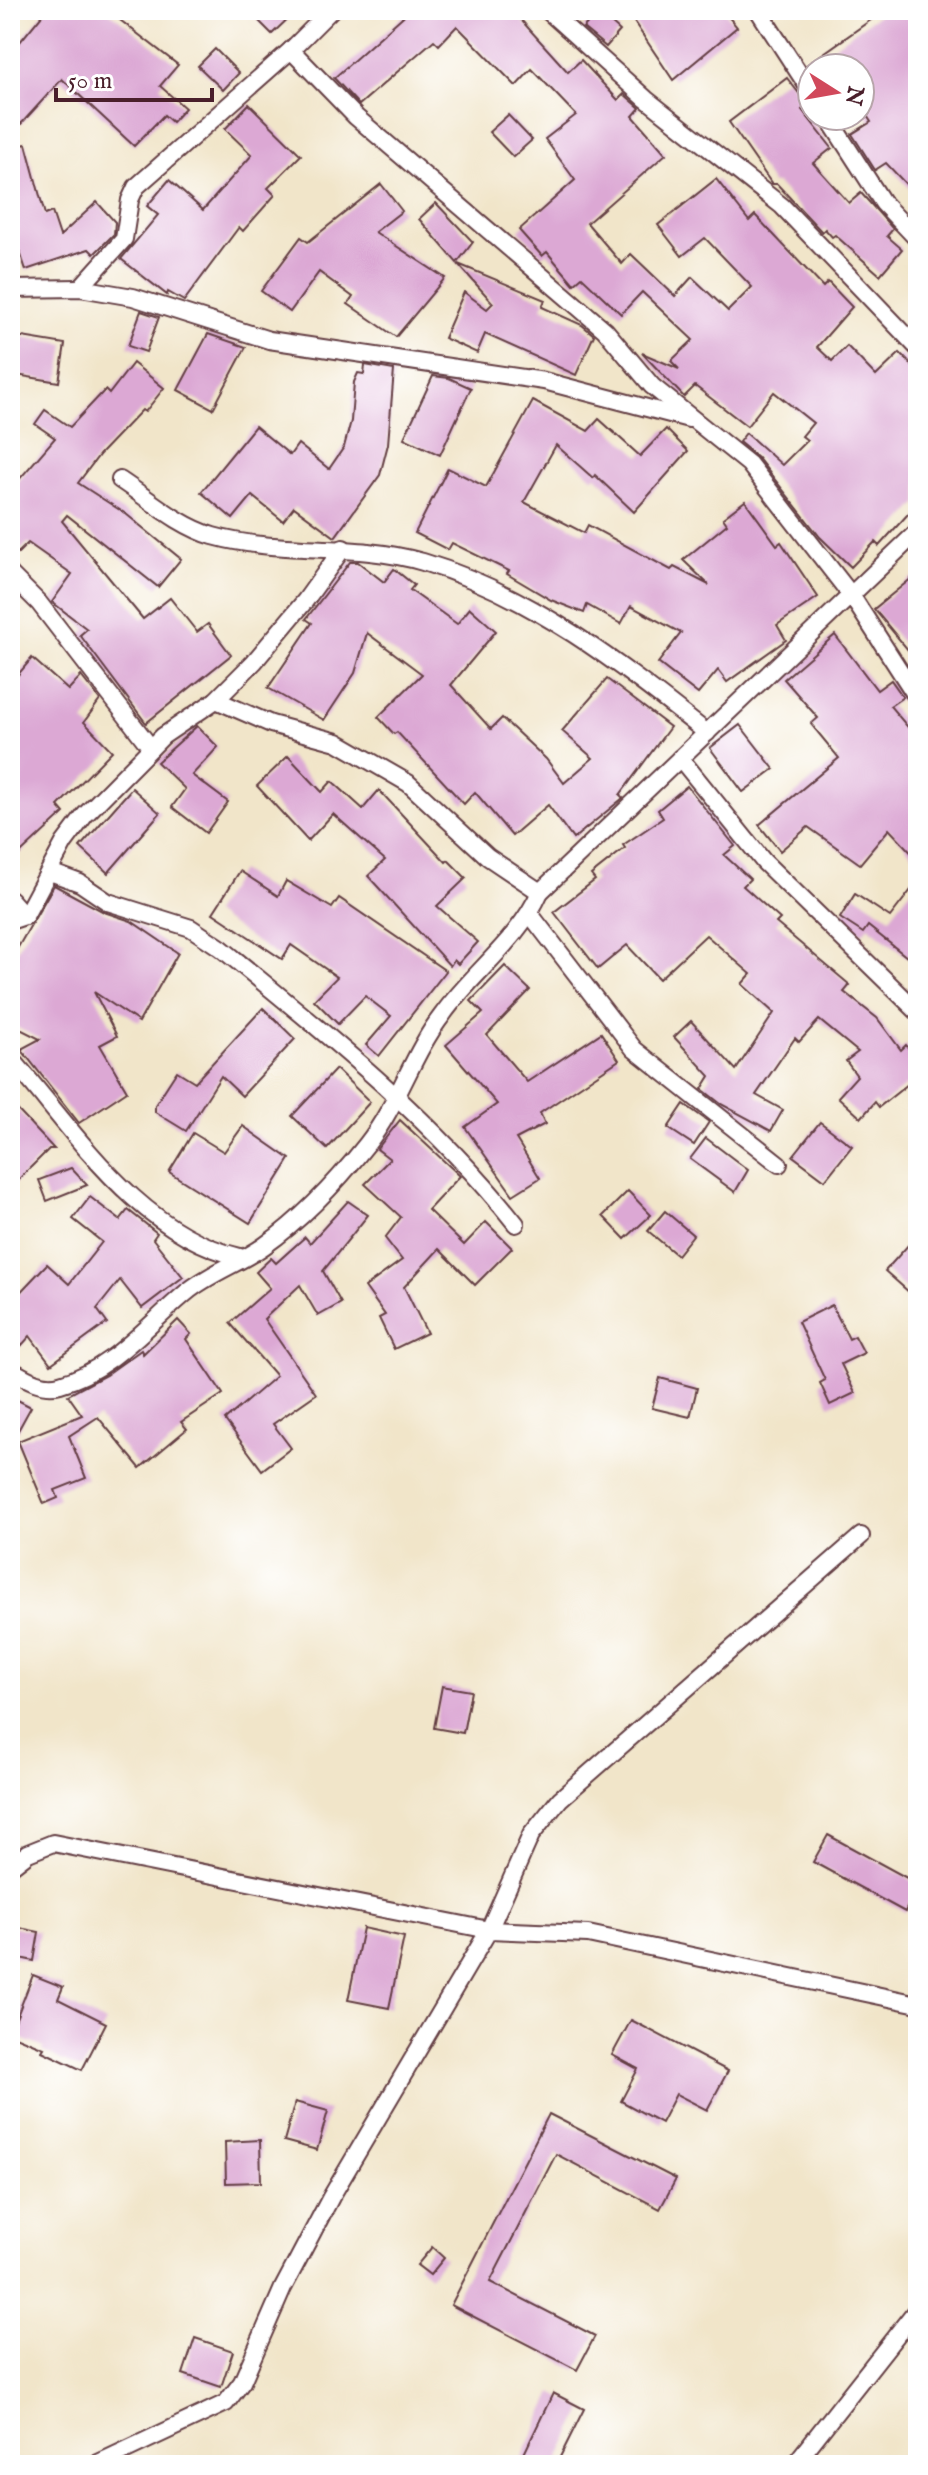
<svg xmlns="http://www.w3.org/2000/svg" width="928" height="2475" viewBox="0 0 928 2475" font-family="'IM FELL English',serif">
  <style>
    .building { fill: #dca8d4 }
    .lines { fill: none; stroke-linecap: round; stroke-linejoin: round }
    .minor-casing { stroke: #633d43; stroke-width: 20 }
    .minor { stroke: #fff; stroke-width: 16 }
  </style>
  <rect width="100%" height="100%" fill="#fff"/>
  <filter id="ink" filterUnits="userSpaceOnUse"><feTurbulence type="fractalNoise" baseFrequency=".0125" numOctaves="2"/><feDisplacementMap in="SourceGraphic" scale="16" xChannelSelector="R" yChannelSelector="G"/><feConvolveMatrix kernelMatrix="1 2 1 2 8 2 1 2 1" color-interpolation-filters="sRGB"/></filter>
  <filter id="wash" filterUnits="userSpaceOnUse"><feTurbulence type="fractalNoise" baseFrequency=".006" numOctaves="4" result="noise"/><feDisplacementMap in="SourceGraphic" scale="32" xChannelSelector="R" yChannelSelector="G"/><feGaussianBlur stdDeviation="1.8" result="paint"/><feColorMatrix in="noise" values="0 0 0 0 0 0 0 0 0 0 0 0 0 0 0 0 0 1.4 0 .05"/><feComposite in="paint" operator="in"/></filter>
  <g filter="url(#wash)">
    <rect width="100%" height="100%" fill="#f1e5c9"/>
    <g id="blocks">
      <g class="building">
        <polygon points="46,10 107,10 178,65 160,86 185,108 172,122 164,115 134,146 62,79 21,124 10,113 10,54"/>
        <polygon points="248,10 297,10 272,34"/>
        <polygon points="410,10 512,10 568,72 581,60 618,100 624,94 640,108 633,116 666,154 587,223 622,264 631,254 675,296 692,277 728,311 752,287 705,238 682,256 658,225 716,179 749,221 755,215 823,287 828,282 852,307 817,347 832,361 847,346 876,376 900,353 918,372 918,503 879,546 875,542 851,567 820,537 757,457 739,442 746,433 782,465 807,440 802,436 813,423 774,392 747,426 695,386 684,397 642,353 679,369 671,361 693,340 642,292 621,314 582,277 574,284 547,252 542,256 519,230 575,180 545,139 576,115 532,69 516,86 457,26 439,45 434,40 359,105 334,78"/>
        <polygon points="626,10 723,10 737,27 673,80"/>
        <polygon points="885,10 918,10 918,197 886,163 875,170 852,134 871,122 860,105 860,68 807,65"/>
        <polygon points="598,11 620,31 606,47 583,28"/>
        <polygon points="215,49 239,73 223,90 198,66"/>
        <polygon points="787,78 808,105 802,110 832,148 813,163 849,203 861,193 893,229 887,236 902,249 880,275 835,235 832,237 825,229 822,232 777,184 772,184 729,122"/>
        <polygon points="249,104 301,155 268,188 275,195 243,231 239,227 184,301 168,292 167,295 121,259 158,215 147,206 169,180 203,210 252,155 225,129"/>
        <polygon points="508,115 532,140 513,157 489,132"/>
        <polygon points="26,144 45,215 52,212 60,236 97,202 115,222 114,234 94,254 89,249 26,270 10,222 10,148"/>
        <polygon points="381,184 402,211 375,232 445,278 396,337 348,304 353,297 319,272 290,312 261,291 301,237 308,242"/>
        <polygon points="436,203 473,242 457,263 419,219"/>
        <polygon points="458,264 545,300 542,307 582,325 594,335 576,375 485,334 477,353 444,338 464,292 487,309 493,303"/>
        <polygon points="141,311 159,317 146,352 128,346"/>
        <polygon points="208,334 246,347 213,409 178,390"/>
        <polygon points="10,335 65,344 59,382 10,374"/>
        <polygon points="133,363 164,388 145,412 142,410 100,454 78,483 126,514 181,559 158,587 67,515 62,521 143,619 170,598 197,632 208,624 231,655 146,723 80,635 87,629 52,602 72,574 28,543 18,553 10,545 10,490 55,438 35,424 45,410 70,427 105,390 109,394"/>
        <polygon points="365,365 394,370 388,444 380,475 335,537 294,507 283,521 252,496 233,519 201,492 255,426 290,455 298,444 329,469 344,447 351,421 354,382 358,373 364,374"/>
        <polygon points="433,376 449,378 471,388 440,455 404,438"/>
        <polygon points="533,401 588,431 599,419 640,456 666,429 688,451 634,512 595,475 593,478 556,445 524,502 584,533 588,525 671,570 674,567 709,585 683,560 727,524 723,518 745,501 777,545 781,542 818,597 777,625 786,640 727,682 718,670 698,694 658,663 681,633 631,606 621,624 587,605 584,613 551,600 507,574 509,571 452,543 448,550 415,533 448,468 486,487"/>
        <polygon points="350,562 358,562 384,582 394,569 414,585 410,590 457,624 470,608 496,631 451,685 491,729 502,718 546,759 564,783 593,758 562,731 607,679 670,727 620,795 623,798 573,839 548,805 512,836 475,792 464,804 397,732 394,734 378,717 422,674 367,633 355,673 324,720 268,688 312,623 306,619"/>
        <polygon points="918,573 918,662 874,609"/>
        <polygon points="835,635 877,690 891,680 903,697 890,706 918,739 918,860 889,829 860,864 808,827 780,851 759,825 839,758 811,724 818,718 784,679"/>
        <polygon points="32,658 68,690 81,676 100,700 84,722 112,751 58,806 64,813 10,863 10,684"/>
        <polygon points="740,725 774,769 743,792 710,748"/>
        <polygon points="197,726 218,747 192,775 228,802 206,833 172,807 185,789 157,762"/>
        <polygon points="288,756 322,792 332,781 363,809 379,790 446,862 448,860 466,878 437,906 478,942 458,964 454,960 450,966 368,876 385,860 333,814 308,841 257,786"/>
        <polygon points="687,786 735,846 724,855 750,879 743,886 780,919 776,923 850,985 844,992 877,1018 901,1050 906,1045 918,1059 918,1076 879,1107 875,1102 861,1118 838,1097 857,1076 846,1061 858,1052 819,1020 799,1042 795,1038 756,1095 783,1110 771,1131 721,1104 702,1089 710,1076 674,1037 691,1021 736,1070 774,1013 742,984 751,974 706,935 659,979 627,945 598,969 554,912 595,880 591,875 625,848 623,845 663,818 658,810"/>
        <polygon points="132,788 160,813 108,873 80,847"/>
        <polygon points="240,871 278,896 286,881 332,908 339,898 446,971 379,1056 366,1045 391,1016 365,996 338,1024 314,1000 337,977 291,945 282,959 213,913"/>
        <polygon points="918,881 918,943 907,957 868,926 863,933 840,918 855,894 890,917"/>
        <polygon points="54,885 104,912 131,921 178,953 139,1022 94,992 117,1036 100,1045 127,1091 79,1123 21,1049 40,1039 10,1024 10,961"/>
        <polygon points="505,966 530,990 487,1035 527,1082 601,1033 619,1060 540,1113 545,1124 516,1139 540,1178 513,1195 465,1127 497,1104 446,1045 483,1013 471,1001"/>
        <polygon points="263,1008 295,1039 242,1096 221,1076 186,1131 155,1112 155,1105 177,1071 195,1082"/>
        <polygon points="336,1069 370,1102 327,1149 292,1116"/>
        <polygon points="10,1102 54,1149 49,1149 10,1188"/>
        <polygon points="684,1104 709,1122 694,1145 668,1128"/>
        <polygon points="400,1120 460,1176 428,1210 464,1245 486,1222 512,1248 475,1285 439,1249 404,1287 427,1333 394,1349 379,1318 385,1315 365,1287 402,1260 385,1238 401,1217 365,1184 390,1159 377,1149"/>
        <polygon points="820,1122 852,1146 825,1180 793,1156"/>
        <polygon points="243,1126 290,1159 250,1223 169,1172 193,1133 224,1152"/>
        <polygon points="706,1138 748,1170 735,1192 690,1159"/>
        <polygon points="71,1168 87,1185 47,1201 39,1180"/>
        <polygon points="628,1191 651,1215 625,1239 603,1216"/>
        <polygon points="90,1197 120,1220 128,1210 157,1233 153,1239 183,1277 142,1308 120,1280 97,1309 107,1323 51,1364 30,1336 21,1346 10,1336 10,1303 47,1264 69,1284 102,1242 73,1219"/>
        <polygon points="348,1201 368,1215 323,1271 341,1303 318,1316 300,1285 264,1319 316,1394 273,1424 291,1448 262,1470 225,1420 276,1376 230,1323 270,1288 256,1272 271,1258 276,1263 305,1237 310,1243"/>
        <polygon points="665,1211 693,1235 677,1255 648,1231"/>
        <polygon points="918,1234 918,1284 910,1293 885,1271"/>
        <polygon points="832,1305 849,1339 855,1336 864,1353 841,1364 855,1393 830,1405 820,1383 825,1380 798,1322"/>
        <polygon points="178,1320 191,1334 186,1339 223,1394 181,1422 187,1429 140,1468 98,1417 69,1436 86,1478 55,1490 58,1498 44,1504 18,1441 82,1415 68,1395 106,1375 141,1350 143,1354"/>
        <polygon points="660,1378 697,1388 690,1417 652,1408"/>
        <polygon points="10,1396 31,1407 10,1445"/>
        <polygon points="442,1686 471,1691 463,1733 434,1728"/>
        <polygon points="828,1835 918,1884 905,1912 813,1862"/>
        <polygon points="10,1926 39,1932 34,1961 10,1956"/>
        <polygon points="363,1928 404,1937 389,2008 348,2000"/>
        <polygon points="33,1975 63,1987 58,1999 106,2023 82,2070 42,2051 44,2048 10,2034"/>
        <polygon points="631,2020 728,2071 707,2110 676,2094 661,2123 621,2101 638,2069 612,2055"/>
        <polygon points="295,2102 328,2111 317,2150 284,2141"/>
        <polygon points="549,2114 676,2179 660,2209 556,2154 490,2282 595,2336 577,2370 451,2305"/>
        <polygon points="260,2140 261,2182 226,2183 225,2142"/>
        <polygon points="432,2247 444,2258 430,2275 417,2265"/>
        <polygon points="195,2338 233,2351 221,2387 183,2374"/>
        <polygon points="553,2393 584,2409 556,2465 536,2465 522,2458"/>
      </g>
    </g>
  </g>
  <g filter="url(#ink)">
    <use href="#blocks" fill-opacity="0" stroke="#633d43" stroke-width="2"/>
    <g class="lines">
      <g class="minor-casing">
        <g id="minor">
          <polyline points="331,10 291,50 356,117 605,330 652,386 749,464 851,595 918,699"/>
          <polyline points="547,10 646,99 782,206 918,348"/>
          <polyline points="758,10 812,93"/>
          <polyline points="827,116 883,203 918,240"/>
          <polyline points="80,288 124,239 130,200 136,187 291,50"/>
          <polyline points="10,289 80,288 133,297 269,340 544,381 689,419"/>
          <path d="M 120,480 C 149,499 179,526 213,536 C 281,555 354,542 423,562 C 531,594 620,664 707,733"/>
          <polyline points="10,574 39,603 151,748"/>
          <polyline points="216,700 271,724 337,742 408,783 488,857 540,892"/>
          <polyline points="680,758 764,862 918,1012"/>
          <path d="M 50,872 L 80,883 L 108,902 L 191,928 L 221,948 C 324,1032 433,1119 516,1224"/>
          <polyline points="10,899 25,916"/>
          <polyline points="530,914 634,1049 779,1164"/>
          <polyline points="10,921 25,916 64,843 85,815 163,736 216,700 254,662 305,601 343,548"/>
          <path d="M 10,1057 C 75,1131 137,1233 240,1257"/>
          <path d="M 10,1369 C 25,1378 42,1389 60,1384 C 111,1371 149,1323 187,1292 C 210,1273 240,1263 264,1246 C 304,1218 337,1182 367,1144 C 398,1105 412,1054 443,1014 C 473,972 519,940 540,892 L 918,531"/>
          <polyline points="10,1867 28,1853 53,1843 489,1930 588,1934 918,2004"/>
          <polyline points="94,2465 226,2403 242,2382 283,2288 331,2197 489,1930 531,1835 560,1799 861,1536"/>
          <polyline points="794,2465 918,2308"/>
        </g>
      </g>
      <use href="#minor" class="minor"/>
    </g>
  </g>
  <rect width="928" height="2475" fill="none" stroke="#fff" stroke-width="40"/>
  <g transform="translate(836 92) rotate(101)"><circle r="38" fill="#ffffff" stroke="#b7a5aa" stroke-width="2"/>
  <path d="M0-6L14 30L0 20L-14 30Z" fill="#d1495b"/>
  <text y="-12" font-size="22" font-weight="bold" text-anchor="middle" fill="#4a1f2b">N</text>
  </g>
  <path d="M56 88v12h156v-12" fill="none" stroke="#4a1f2b" stroke-width="4"/>
  <text x="68" y="88" font-size="24" fill="#4a1f2b" stroke="#ffffff" stroke-width="6" paint-order="stroke">50 m</text>
</svg>
